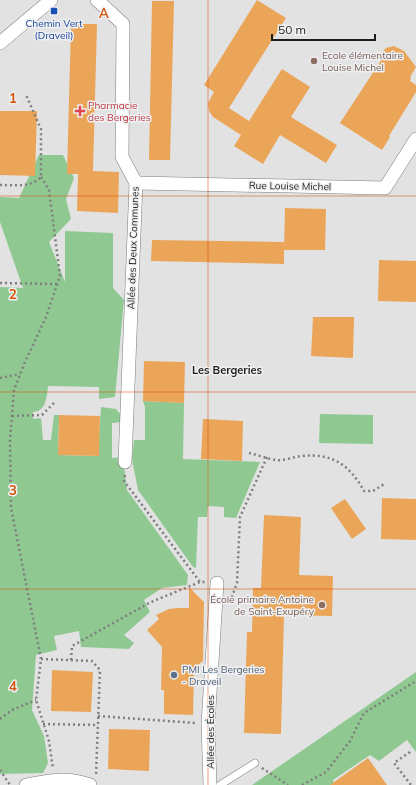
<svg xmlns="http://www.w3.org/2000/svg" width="416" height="785" viewBox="0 0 416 785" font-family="Mulish,sans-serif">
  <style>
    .green { fill: #8fc991 }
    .building { fill: #eba558 }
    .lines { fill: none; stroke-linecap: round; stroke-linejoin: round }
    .service-casing { stroke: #7c7c7d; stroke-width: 8 }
    .minor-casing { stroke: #7c7c7d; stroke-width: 14 }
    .path { stroke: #7e7e7f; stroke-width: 2.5; stroke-dasharray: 2 3; stroke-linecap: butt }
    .service { stroke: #fff; stroke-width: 7 }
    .minor { stroke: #fff; stroke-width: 13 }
    .grid { fill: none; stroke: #d4530e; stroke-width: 1; stroke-opacity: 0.55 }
    .transit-dot { fill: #1a4fb4; stroke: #eff0f1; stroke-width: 1.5 }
    .education-dot { fill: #8d6e63; stroke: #eff0f1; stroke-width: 1.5 }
    .health-dot { fill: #e0444e; stroke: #eff0f1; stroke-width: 1.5 }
    .service-dot { fill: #5c6f8a; stroke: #eff0f1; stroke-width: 1.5 }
    .labels { text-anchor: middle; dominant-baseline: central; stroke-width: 3; stroke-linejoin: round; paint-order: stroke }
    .transit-label { font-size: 10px; fill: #164399; stroke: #eff0f1 }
    .education-label { font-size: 10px; fill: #785e54; stroke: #eff0f1; text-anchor: start }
    .health-label { font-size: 10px; fill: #be3a42; stroke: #eff0f1; text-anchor: start }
    .street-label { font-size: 10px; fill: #1d1d1e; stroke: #eff0f1 }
    .service-label { font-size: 10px; fill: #4e5e75; stroke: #eff0f1; text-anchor: start }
    .neighbourhood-label { font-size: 11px; font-weight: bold; fill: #1d1d1e; stroke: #eff0f1 }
    .grid-label { font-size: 13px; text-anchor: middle; font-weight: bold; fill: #d4530e; stroke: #eff0f1; stroke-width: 3; stroke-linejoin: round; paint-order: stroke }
  </style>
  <rect width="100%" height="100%" fill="#e2e2e3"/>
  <g class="green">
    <path d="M 39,155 L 63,155 L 74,178 L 66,199 L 71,219 L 49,242 L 65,282 L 65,231 L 113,233 L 113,288 L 124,300 L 115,397 L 99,399 L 99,387 L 48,386 C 47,396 46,412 33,412 L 33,419 L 41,418 L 43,440 L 51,440 L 54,415 L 59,415 L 58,455 L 98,456 L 101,407 L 116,409 L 120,414 L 121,422 L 112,423 L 112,458 L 123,457 L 127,490 L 188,575 L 187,585 L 162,588 L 144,600 L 150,612 L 124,635 L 134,643 L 129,649 L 81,647 L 79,631 L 54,636 L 57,650 L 36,655 L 32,710 L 44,736 L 48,763 L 43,773 L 0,774 L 0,287 L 23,288 L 0,222 L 0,197 L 19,198 Z"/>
    <polygon points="143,401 184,403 183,459 260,462 236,518 224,517 224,507 208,506 207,517 198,517 196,568 193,567 138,490 132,459 134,440 145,440 145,407"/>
    <polygon points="320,414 373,415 373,444 319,443"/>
    <polygon points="416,672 416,752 407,740 379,761 370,755 333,780 334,785 252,785"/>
  </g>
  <g class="building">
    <polygon points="257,0 286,18 229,108 249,121 282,69 310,87 291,117 337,145 326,163 280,135 263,164 234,146 241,135 213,117 209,111 208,103 214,92 204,85"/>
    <polygon points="152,1 174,1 170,160 149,160"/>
    <polygon points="71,24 97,24 93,171 119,172 118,213 77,211 78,174 67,174"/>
    <polygon points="394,46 404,51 416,67 410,77 411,78 410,81 416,85 416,92 389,136 390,137 382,150 340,123 380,62 383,51 386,48"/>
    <polygon points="0,111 37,111 35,176 0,175"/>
    <polygon points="285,208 326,209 325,250 284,250"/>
    <polygon points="152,240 284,242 284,264 151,261"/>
    <polygon points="379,260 416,261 416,302 378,301"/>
    <polygon points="313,317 354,317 353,358 311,356"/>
    <polygon points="144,361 185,362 184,403 143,401"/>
    <polygon points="59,415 100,416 99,456 58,455"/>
    <polygon points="203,419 243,421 242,461 201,459"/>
    <polygon points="382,498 416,499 416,540 381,539"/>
    <polygon points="345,499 366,529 352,539 331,508"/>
    <polygon points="264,515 301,517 299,575 333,576 332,616 284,615 281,734 244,733 247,632 252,632 253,588 261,588"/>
    <polygon points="189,587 204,602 203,661 194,668 193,715 164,714 164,690 161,690 162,647 147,630 159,619 156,615 169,609 178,608 189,608"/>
    <polygon points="52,670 93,672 91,712 51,711"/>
    <polygon points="109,729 150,730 149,771 108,769"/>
    <polygon points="368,758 387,785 330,785"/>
  </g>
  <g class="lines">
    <g class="service-casing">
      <polyline id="service" points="220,785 255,763"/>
    </g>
    <g class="minor-casing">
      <g id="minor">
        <polyline points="97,0 123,24 122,157 136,183 125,462"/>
        <polyline points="0,43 51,0"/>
        <polyline points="136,183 385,188 416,139"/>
        <path d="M 26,785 C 51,780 66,777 90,785"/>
        <polyline points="210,785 208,724 217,583"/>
      </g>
    </g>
    <g class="path">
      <polyline points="41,177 49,190 60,276 46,317 25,362 14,390 10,439 11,508 41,659 36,700 49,741 53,769"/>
      <path d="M 0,185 C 14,185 31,188 41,177 L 41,129 L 26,95"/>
      <polyline points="0,283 57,284"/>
      <polyline points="0,378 20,374"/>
      <polyline points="12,416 42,415 55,402"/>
      <path d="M 249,453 C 258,455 268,459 276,460 C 284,461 293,457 301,456 C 332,453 349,464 364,491 L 373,491 L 386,483"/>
      <polyline points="125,475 124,481 200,582 205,582"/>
      <polyline points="230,602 237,583 240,517 267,457"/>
      <polyline points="41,659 92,661 100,670 96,775"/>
      <polyline points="71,660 72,646 151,602 200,582"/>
      <polyline points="98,716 196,723"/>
      <polyline points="0,719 12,710 36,700"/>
      <polyline points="43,724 98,725"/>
      <polyline points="410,752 394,763 411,785"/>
      <polyline points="262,768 288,785"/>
      <polyline points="0,770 10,785"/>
      <polyline points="302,785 326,772 350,741 364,713 416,681"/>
    </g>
    <use href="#service" class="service"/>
    <use href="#minor" class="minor"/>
  </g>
  <path class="grid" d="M 208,0 L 208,785M 0,196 L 416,196M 0,392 L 416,392M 0,589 L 416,589"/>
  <rect class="transit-dot" x="50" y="7" width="8" height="8" rx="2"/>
  <g class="education-dot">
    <circle cx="314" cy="61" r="4"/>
    <circle cx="322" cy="605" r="4"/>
  </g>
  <path class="health-dot" d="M78 105h4v4h4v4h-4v4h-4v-4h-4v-4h4z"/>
  <circle class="service-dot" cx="174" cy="675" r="4"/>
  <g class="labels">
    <g class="transit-label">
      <text x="54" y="23">Chemin Vert<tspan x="54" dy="12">(Draveil)</tspan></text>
    </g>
    <g class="education-label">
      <text x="322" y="55">Ecole élémentaire<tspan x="322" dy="12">Louise Michel</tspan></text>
      <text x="314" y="599" text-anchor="end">École primaire Antoine<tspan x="314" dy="12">de Saint-Exupéry</tspan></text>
    </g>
    <g class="health-label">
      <text x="88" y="105">Pharmacie<tspan x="88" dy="12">des Bergeries</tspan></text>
    </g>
    <g class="street-label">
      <text transform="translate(290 186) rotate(1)">Rue Louise Michel</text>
      <text transform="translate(133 248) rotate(-88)">Allée des Deux Communes</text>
      <text transform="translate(210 732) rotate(-90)">Allée des Écoles</text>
    </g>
    <g class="service-label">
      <text x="182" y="669">PMI Les Bergeries<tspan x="182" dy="12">- Draveil</tspan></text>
    </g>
    <g class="neighbourhood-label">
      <text x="227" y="370">Les Bergeries</text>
    </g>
  </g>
  <g class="grid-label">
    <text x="104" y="18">A</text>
    <text x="13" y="103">1</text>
    <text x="13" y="299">2</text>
    <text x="13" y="495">3</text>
    <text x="13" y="691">4</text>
  </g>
  <path d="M272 34v6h103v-6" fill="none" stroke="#1d1d1e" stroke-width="2"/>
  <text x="278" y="34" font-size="12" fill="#1d1d1e" stroke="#eff0f1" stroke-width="3" paint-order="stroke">50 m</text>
</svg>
